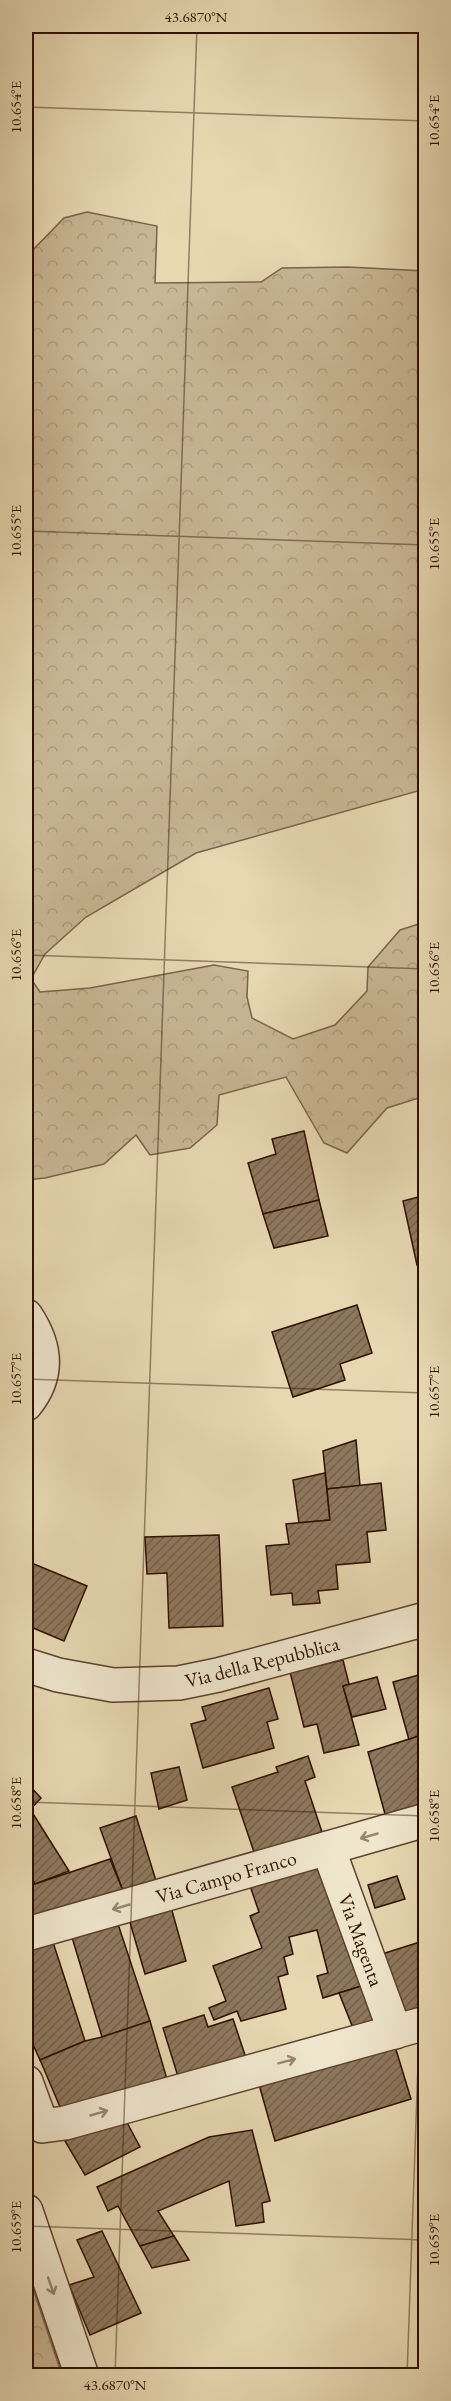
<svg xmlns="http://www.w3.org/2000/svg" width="451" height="2401" viewBox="0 0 451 2401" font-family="'EB Garamond',serif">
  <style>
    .forest { fill: url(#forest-crowns); stroke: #7b624a; stroke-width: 1.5 }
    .building { fill: url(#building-hatch); stroke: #2e0f00; stroke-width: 1.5 }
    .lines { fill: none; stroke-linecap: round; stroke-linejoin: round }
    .minor-casing { stroke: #5c412c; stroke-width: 36 }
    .minor { stroke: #efe6cd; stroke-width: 33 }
    .oneway { stroke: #988571 }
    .ticks { fill: none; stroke: #2e0f00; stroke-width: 1.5; stroke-opacity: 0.45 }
    .labels { text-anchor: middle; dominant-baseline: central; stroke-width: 5; stroke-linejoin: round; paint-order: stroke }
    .street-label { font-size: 20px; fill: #2e0f00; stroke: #efe6cd }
    .neatline { fill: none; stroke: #2e0f00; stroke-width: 2 }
    .ticks-label { font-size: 15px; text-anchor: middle; fill: #2e0f00 }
  </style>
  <defs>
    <pattern id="forest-crowns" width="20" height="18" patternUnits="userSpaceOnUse" patternTransform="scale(1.5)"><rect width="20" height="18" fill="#c8b694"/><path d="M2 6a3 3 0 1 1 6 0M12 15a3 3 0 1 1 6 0" fill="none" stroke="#ac9b7e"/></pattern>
    <pattern id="building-hatch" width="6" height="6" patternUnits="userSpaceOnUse" patternTransform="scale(1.5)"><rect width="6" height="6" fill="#8e785d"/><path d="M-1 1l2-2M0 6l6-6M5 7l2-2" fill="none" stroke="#74614a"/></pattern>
  </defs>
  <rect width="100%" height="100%" fill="#e7d8b2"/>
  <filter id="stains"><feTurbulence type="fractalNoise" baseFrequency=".00333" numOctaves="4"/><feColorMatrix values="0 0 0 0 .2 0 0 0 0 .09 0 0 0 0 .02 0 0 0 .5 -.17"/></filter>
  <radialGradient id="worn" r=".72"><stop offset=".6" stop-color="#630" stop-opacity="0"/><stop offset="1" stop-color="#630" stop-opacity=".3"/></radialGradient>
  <g class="forest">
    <polygon points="87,212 157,226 155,283 261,282 282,268 348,267 425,271 425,789 196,853 86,917 45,954 31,979 40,992 90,988 214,965 248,971 247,997 252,1018 293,1039 335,1025 367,991 368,967 400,930 425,922 425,1096 387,1108 347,1153 324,1143 286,1077 219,1095 217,1125 190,1148 150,1155 136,1135 104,1164 45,1178 26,1180 26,257 64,218"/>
    <polygon points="26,2268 62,2375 26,2375"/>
  </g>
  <g class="building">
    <polygon points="304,1131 319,1200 263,1214 248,1163 276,1154 272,1139"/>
    <polygon points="426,1195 426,1263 417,1265 403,1201"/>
    <polygon points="319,1200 328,1236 274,1248 263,1214"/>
    <polygon points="357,1305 372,1353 340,1364 345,1380 293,1397 272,1332"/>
    <polygon points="356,1440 360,1486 327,1489 323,1451"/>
    <polygon points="325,1473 330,1520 299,1523 293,1480"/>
    <polygon points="381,1483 386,1530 367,1532 370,1562 336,1565 338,1589 318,1591 320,1603 293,1605 292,1593 271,1595 266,1546 289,1544 286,1524 330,1520 327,1489"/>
    <polygon points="219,1535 223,1626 169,1628 167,1573 147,1574 145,1537"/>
    <polygon points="29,1562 87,1586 64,1641 26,1625 26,1569"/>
    <polygon points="343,1660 349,1684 343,1686 359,1745 324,1753 317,1724 304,1727 290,1672"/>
    <polygon points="426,1673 426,1748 422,1735 409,1740 393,1682"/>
    <polygon points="377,1677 386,1709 352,1717 343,1686"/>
    <polygon points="269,1688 278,1719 267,1722 274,1748 203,1768 191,1724 206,1720 202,1707"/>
    <polygon points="422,1735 426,1748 426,1803 385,1814 368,1752"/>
    <polygon points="308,1756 315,1777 305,1781 322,1832 255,1855 232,1787 278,1772 276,1767"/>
    <polygon points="179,1767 187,1800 159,1809 151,1773"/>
    <polygon points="26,1782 41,1798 26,1814"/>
    <polygon points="30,1809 69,1871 35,1884 26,1866 26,1814"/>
    <polygon points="136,1816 157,1884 123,1891 100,1828"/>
    <polygon points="110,1859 123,1891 26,1920 26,1887"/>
    <polygon points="322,1861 368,1984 323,1998 317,1976 328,1973 317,1930 289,1937 293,1954 284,1957 288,1974 278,1977 286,2009 241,2021 237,2011 214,2020 209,2008 226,2001 213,1966 262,1948 250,1916 259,1912 249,1883"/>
    <polygon points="397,1876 405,1899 375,1908 368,1885"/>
    <polygon points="171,1907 186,1961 145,1974 129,1919"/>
    <polygon points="117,1921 150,2021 102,2037 71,1934"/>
    <polygon points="26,1930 52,1939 85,2041 40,2060 26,2029"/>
    <polygon points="426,1940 426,2006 401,2014 382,1954"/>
    <polygon points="368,1984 381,2020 353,2028 339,1993"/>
    <polygon points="204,2015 208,2027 233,2019 247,2061 180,2083 163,2028"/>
    <polygon points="150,2021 169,2086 64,2116 40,2060 85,2041 102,2037"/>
    <polygon points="426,2032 426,2068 416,2035"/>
    <polygon points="394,2043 411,2099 275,2141 258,2081"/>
    <polygon points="123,2115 140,2147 85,2175 65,2141"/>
    <polygon points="252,2130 270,2201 262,2203 264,2222 236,2226 229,2181 158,2211 174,2236 140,2246 118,2206 108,2211 97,2187 209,2137"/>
    <polygon points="102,2231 141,2313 90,2335 69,2285 94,2277 77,2240"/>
    <polygon points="174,2236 189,2260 152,2268 140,2246"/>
  </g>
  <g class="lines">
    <g class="minor-casing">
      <g id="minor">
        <path d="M 26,1316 C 46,1346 50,1374 26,1404"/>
        <polyline points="26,1665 58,1675 113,1685 179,1683 218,1675 426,1619"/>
        <polyline points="328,1848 395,2032"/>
        <polyline points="27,1934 426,1820"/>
        <polyline points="26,2082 42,2126 65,2123 426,2023"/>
        <polyline points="26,2211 82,2376"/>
      </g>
    </g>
    <use href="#minor" class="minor"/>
  </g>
  <defs><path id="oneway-shaft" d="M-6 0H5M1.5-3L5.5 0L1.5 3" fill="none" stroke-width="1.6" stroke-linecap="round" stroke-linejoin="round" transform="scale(1.5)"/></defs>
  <g class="oneway">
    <use href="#oneway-shaft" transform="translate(369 1836) rotate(164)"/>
    <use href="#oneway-shaft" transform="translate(121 1907) rotate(164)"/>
    <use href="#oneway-shaft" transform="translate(287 2061) rotate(-15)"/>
    <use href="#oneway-shaft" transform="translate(99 2113) rotate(-16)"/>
    <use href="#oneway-shaft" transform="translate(51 2286) rotate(71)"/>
  </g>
  <path class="ticks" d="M 26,107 L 426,121M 26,531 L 426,545M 26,955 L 426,969M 26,1379 L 426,1393M 26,1802 L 426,1816M 26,2226 L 426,2240M 115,2376 L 197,26M 407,2376 L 426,1837"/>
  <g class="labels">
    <g class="street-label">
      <text transform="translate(262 1662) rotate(-14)">Via della Repubblica</text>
      <text transform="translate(226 1877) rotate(-16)">Via Campo Franco</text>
      <text transform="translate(361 1940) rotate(70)">Via Magenta</text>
    </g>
  </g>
  <rect width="451" height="2401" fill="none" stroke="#e7d8b2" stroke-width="66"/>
  <rect x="33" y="33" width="385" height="2335" class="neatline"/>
  <g class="ticks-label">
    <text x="196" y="22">43.6870°N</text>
    <text transform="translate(16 107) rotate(-90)" y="5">10.654°E</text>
    <text transform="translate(434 121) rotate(-90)" y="5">10.654°E</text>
    <text transform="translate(16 531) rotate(-90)" y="5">10.655°E</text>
    <text transform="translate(434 544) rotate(-90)" y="5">10.655°E</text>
    <text transform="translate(16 955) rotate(-90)" y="5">10.656°E</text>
    <text transform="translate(434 968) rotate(-90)" y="5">10.656°E</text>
    <text transform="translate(16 1379) rotate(-90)" y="5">10.657°E</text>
    <text transform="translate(434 1392) rotate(-90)" y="5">10.657°E</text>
    <text transform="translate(16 1803) rotate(-90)" y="5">10.658°E</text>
    <text transform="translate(434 1816) rotate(-90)" y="5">10.658°E</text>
    <text transform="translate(16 2227) rotate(-90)" y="5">10.659°E</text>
    <text transform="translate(434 2240) rotate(-90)" y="5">10.659°E</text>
    <text x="115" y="2390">43.6870°N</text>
  </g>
  <rect width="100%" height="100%" filter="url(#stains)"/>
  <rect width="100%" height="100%" fill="url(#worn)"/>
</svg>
